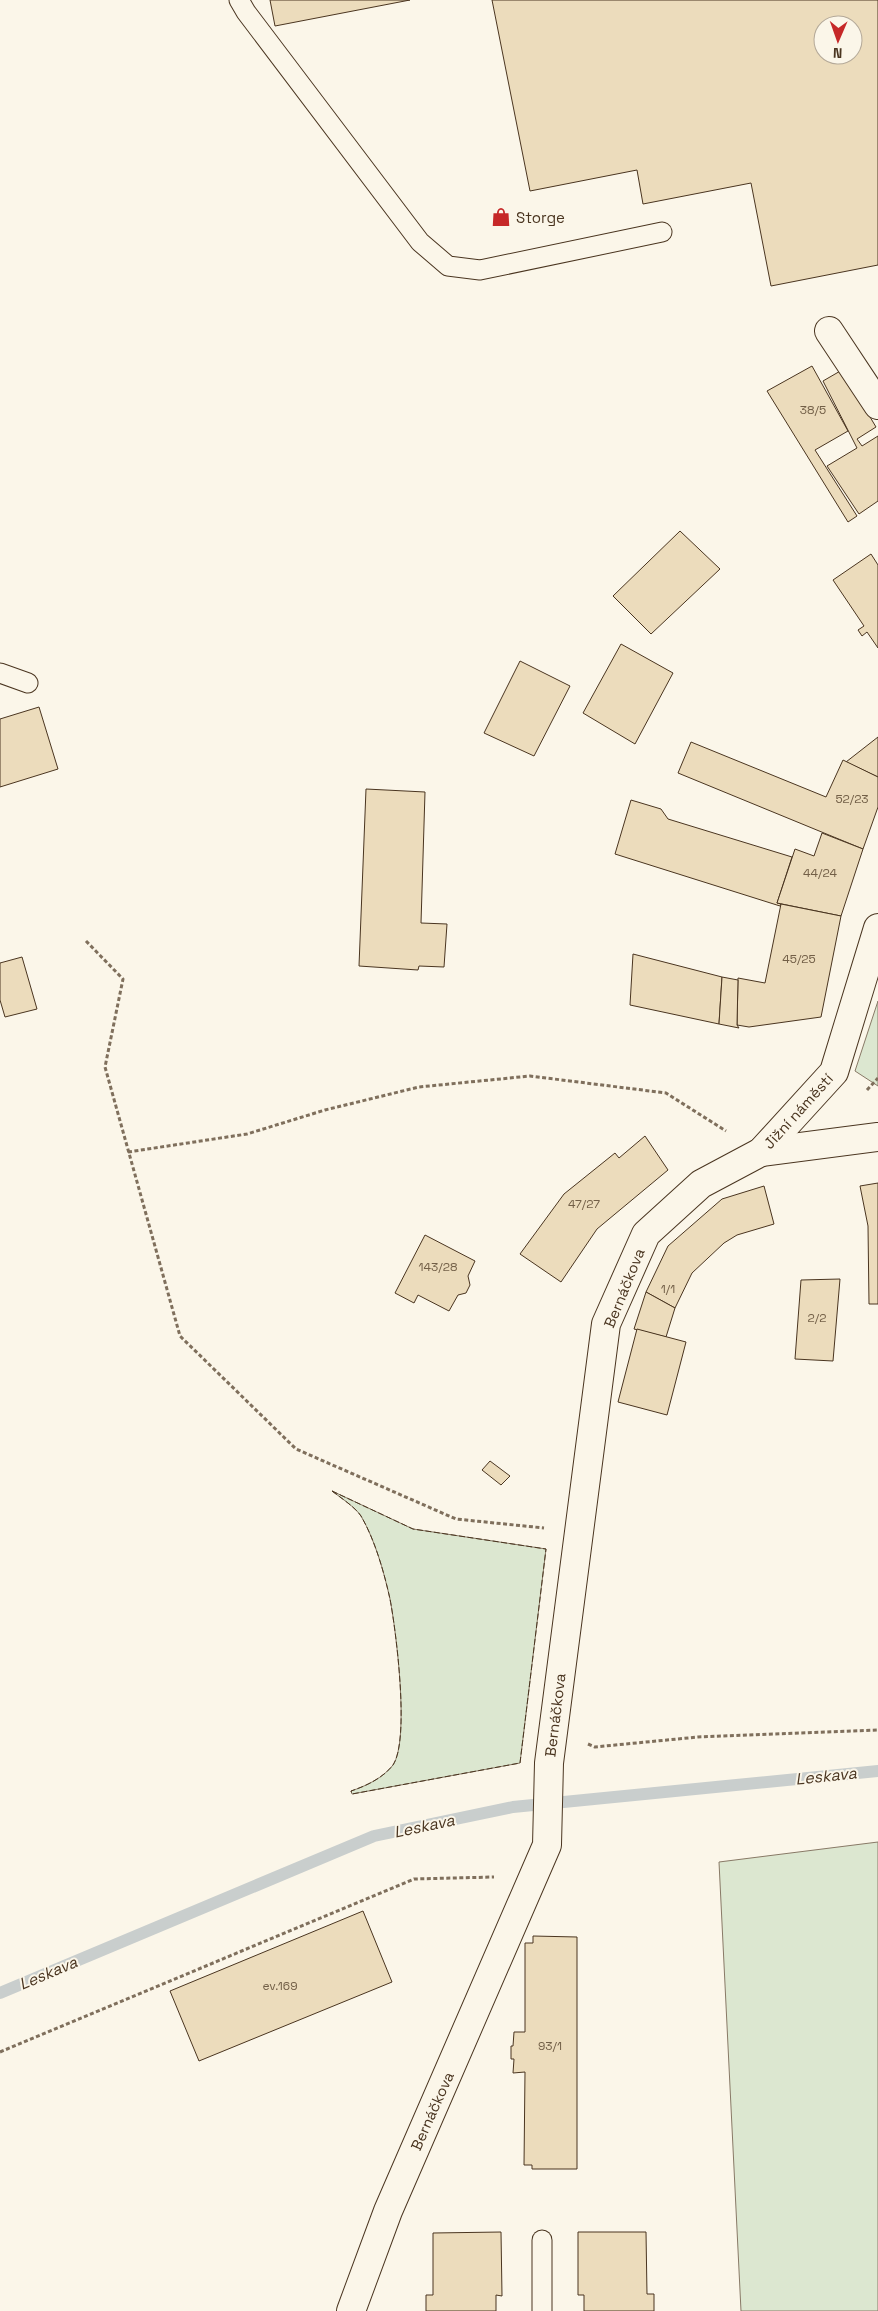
<svg xmlns="http://www.w3.org/2000/svg" width="878" height="2311" viewBox="0 0 878 2311" font-family="'Space Grotesk',sans-serif">
  <style>
    .green { fill: #dce7d0; stroke: #887966 }
    .lines { fill: none; stroke-linecap: round; stroke-linejoin: round }
    .stream { stroke: #c9cecd; stroke-width: 12 }
    .building { fill: #ecdcbc; stroke: #4a3520; fill-rule: evenodd }
    .service-casing { stroke: #4a3520; stroke-width: 21 }
    .minor-casing { stroke: #4a3520; stroke-width: 30 }
    .path { stroke: #7f6f5c; stroke-width: 3; stroke-dasharray: 4 2.5; stroke-linecap: butt }
    .service { stroke: #fbf6e9; stroke-width: 19 }
    .minor { stroke: #fbf6e9; stroke-width: 28 }
    .fence { stroke: #4a3520; stroke-width: 1; stroke-dasharray: 6 2.5; stroke-linecap: butt }
    .labels { text-anchor: middle; dominant-baseline: central; stroke-width: 4; stroke-linejoin: round; paint-order: stroke }
    .number-label { font-size: 12px; fill: #725f47 }
    .poi-label { font-size: 15px; fill: #4a3520; stroke: #fbf6e9; text-anchor: start }
    .street-label { font-size: 15px; fill: #4a3520; stroke: #fbf6e9 }
    .water-label { font-size: 16px; font-style: italic; fill: #4a3520; stroke: #fbf6e9 }
  </style>
  <rect width="100%" height="100%" fill="#fbf6e9"/>
  <g class="green">
    <polygon points="878,1001 878,1086 855,1071"/>
    <path d="M 332,1491 L 413,1529 L 546,1549 L 520,1763 L 352,1794 L 351,1791 C 366,1786 383,1778 393,1765 C 410,1740 396,1630 390,1599 C 384,1572 375,1540 361,1516 C 355,1507 341,1498 332,1491 Z"/>
    <polygon points="878,1842 878,2311 741,2311 719,1862"/>
  </g>
  <g class="lines">
    <polyline class="stream" points="0,1993 374,1836 513,1807 878,1771"/>
  </g>
  <g class="building">
    <polygon points="270,0 410,0 275,26"/>
    <path d="M 492,0 L 878,0 L 878,265 L 771,286 L 751,183 L 643,204 L 637,170 L 530,191 ZM 823,25 L 853,25 L 853,55 L 823,55 Z"/>
    <polygon points="812,366 848,431 815,450 857,516 848,522 767,391"/>
    <polygon points="842,370 876,427 857,439 862,446 878,436 878,501 859,514 827,466 857,448 823,381"/>
    <polygon points="680,531 720,569 651,634 613,596"/>
    <polygon points="871,554 878,565 878,648 867,632 862,636 858,630 864,626 833,580"/>
    <polygon points="621,644 673,673 635,744 583,713"/>
    <polygon points="520,661 570,686 534,756 484,733"/>
    <polygon points="39,707 58,769 0,787 0,719"/>
    <polygon points="878,737 878,777 846,762"/>
    <polygon points="691,742 826,797 843,760 878,777 878,807 863,849 678,773"/>
    <polygon points="366,789 425,792 421,923 447,924 444,967 419,966 418,970 359,966"/>
    <polygon points="631,800 661,809 668,819 792,857 777,903 781,904 780,906 615,854"/>
    <polygon points="822,833 863,849 841,916 777,903 795,849 814,856"/>
    <polygon points="781,904 841,916 821,1017 749,1027 737,1025 738,978 765,983"/>
    <polygon points="633,954 722,977 719,1024 630,1005"/>
    <polygon points="22,957 37,1009 5,1017 0,1000 0,963"/>
    <polygon points="722,977 738,980 737,1025 739,1028 719,1024"/>
    <polygon points="645,1136 668,1170 597,1229 561,1282 520,1254 564,1194 615,1153 619,1158"/>
    <polygon points="878,1183 878,1304 869,1304 868,1226 860,1186"/>
    <polygon points="764,1186 774,1224 737,1235 724,1243 692,1273 675,1308 646,1292 668,1246 722,1199"/>
    <polygon points="425,1235 475,1261 468,1276 470,1285 466,1293 458,1295 449,1311 418,1295 414,1303 395,1293"/>
    <polygon points="840,1279 833,1361 795,1359 801,1280"/>
    <polygon points="646,1292 675,1308 666,1337 634,1329"/>
    <polygon points="637,1329 686,1342 667,1415 618,1402"/>
    <polygon points="490,1461 510,1476 501,1485 482,1470"/>
    <polygon points="363,1911 392,1982 199,2061 170,1991"/>
    <polygon points="533,1936 577,1937 577,2169 532,2169 532,2165 524,2165 525,2072 513,2073 514,2059 511,2059 511,2046 513,2046 514,2032 525,2032 525,1943 533,1943"/>
    <polygon points="501,2232 502,2296 496,2295 496,2311 426,2311 426,2295 433,2295 433,2233"/>
    <polygon points="578,2232 646,2232 647,2294 654,2294 654,2311 584,2311 584,2295 578,2295"/>
  </g>
  <g class="lines">
    <g class="service-casing">
      <g id="service">
        <polyline points="239,0 246,12 420,242 448,266 480,270 662,232"/>
        <polyline points="0,673 28,683"/>
        <polyline points="542,2311 542,2240"/>
      </g>
    </g>
    <g class="minor-casing">
      <g id="minor">
        <polyline points="829,331 878,405"/>
        <polyline points="761,1152 878,1137"/>
        <polyline points="351,2311 388,2211 547,1845 549,1763 606,1324 646,1234 701,1184 761,1152 834,1072 878,928"/>
      </g>
    </g>
    <g class="path">
      <polyline points="86,941 123,979 105,1067 180,1336 296,1449 456,1519 544,1528"/>
      <polyline points="867,1090 878,1078"/>
      <polyline points="128,1152 247,1134 325,1110 419,1087 530,1076 666,1093 726,1131"/>
      <polyline points="588,1744 595,1747 698,1737 878,1730"/>
      <polyline points="0,2052 414,1879 494,1877"/>
    </g>
    <use href="#service" class="service"/>
    <use href="#minor" class="minor"/>
    <path class="fence" d="M 332,1491 L 413,1529 L 546,1549 L 520,1763 L 352,1794 L 351,1791 C 366,1786 383,1778 393,1765 C 410,1740 396,1630 390,1599 C 384,1572 375,1540 361,1516 C 355,1507 341,1498 332,1491 Z"/>
  </g>
  <defs>
    <g id="shop-bare" transform="scale(1.5)"><path d="M-5-2.5h2.3a2.7 3.5 0 0 1 5.4 0H5L5.5 6h-11ZM-1.5-2.5h3a1.5 2.3 0 0 0-3 0Z" fill="#c62828" stroke="#fbf6e9" stroke-width="2.5" paint-order="stroke"/></g>
  </defs>
  <g fill-rule="evenodd">
    <use href="#shop-bare" x="501" y="217"/>
  </g>
  <g class="labels">
    <g class="number-label">
      <text x="813" y="410">38/5</text>
      <text x="852" y="799">52/23</text>
      <text x="820" y="873">44/24</text>
      <text x="799" y="959">45/25</text>
      <text x="584" y="1204">47/27</text>
      <text x="438" y="1267">143/28</text>
      <text x="668" y="1289">1/1</text>
      <text x="817" y="1318">2/2</text>
      <text x="280" y="1986">ev.169</text>
      <text x="550" y="2046">93/1</text>
    </g>
    <g class="poi-label">
      <text x="516" y="217">Storge</text>
    </g>
    <g class="street-label">
      <text transform="translate(798 1111) rotate(-48)">Jižní náměstí</text>
      <text transform="translate(624 1288) rotate(-68)">Bernáčkova</text>
      <text transform="translate(555 1715) rotate(-83)">Bernáčkova</text>
      <text transform="translate(432 2111) rotate(-66)">Bernáčkova</text>
    </g>
    <g class="water-label">
      <text transform="translate(826 1776) rotate(-6)">Leskava</text>
      <text transform="translate(424 1826) rotate(-12)">Leskava</text>
      <text transform="translate(48 1973) rotate(-23)">Leskava</text>
    </g>
  </g>
  <g transform="translate(838 40) rotate(182)"><circle r="24" fill="#fbf6e9" stroke="#b4a999"/>
  <path d="M0-4L9 19L0 12L-9 19Z" fill="#c62828"/>
  <text y="-8" font-size="14" font-weight="bold" text-anchor="middle" fill="#4a3520">N</text>
  </g>
</svg>
